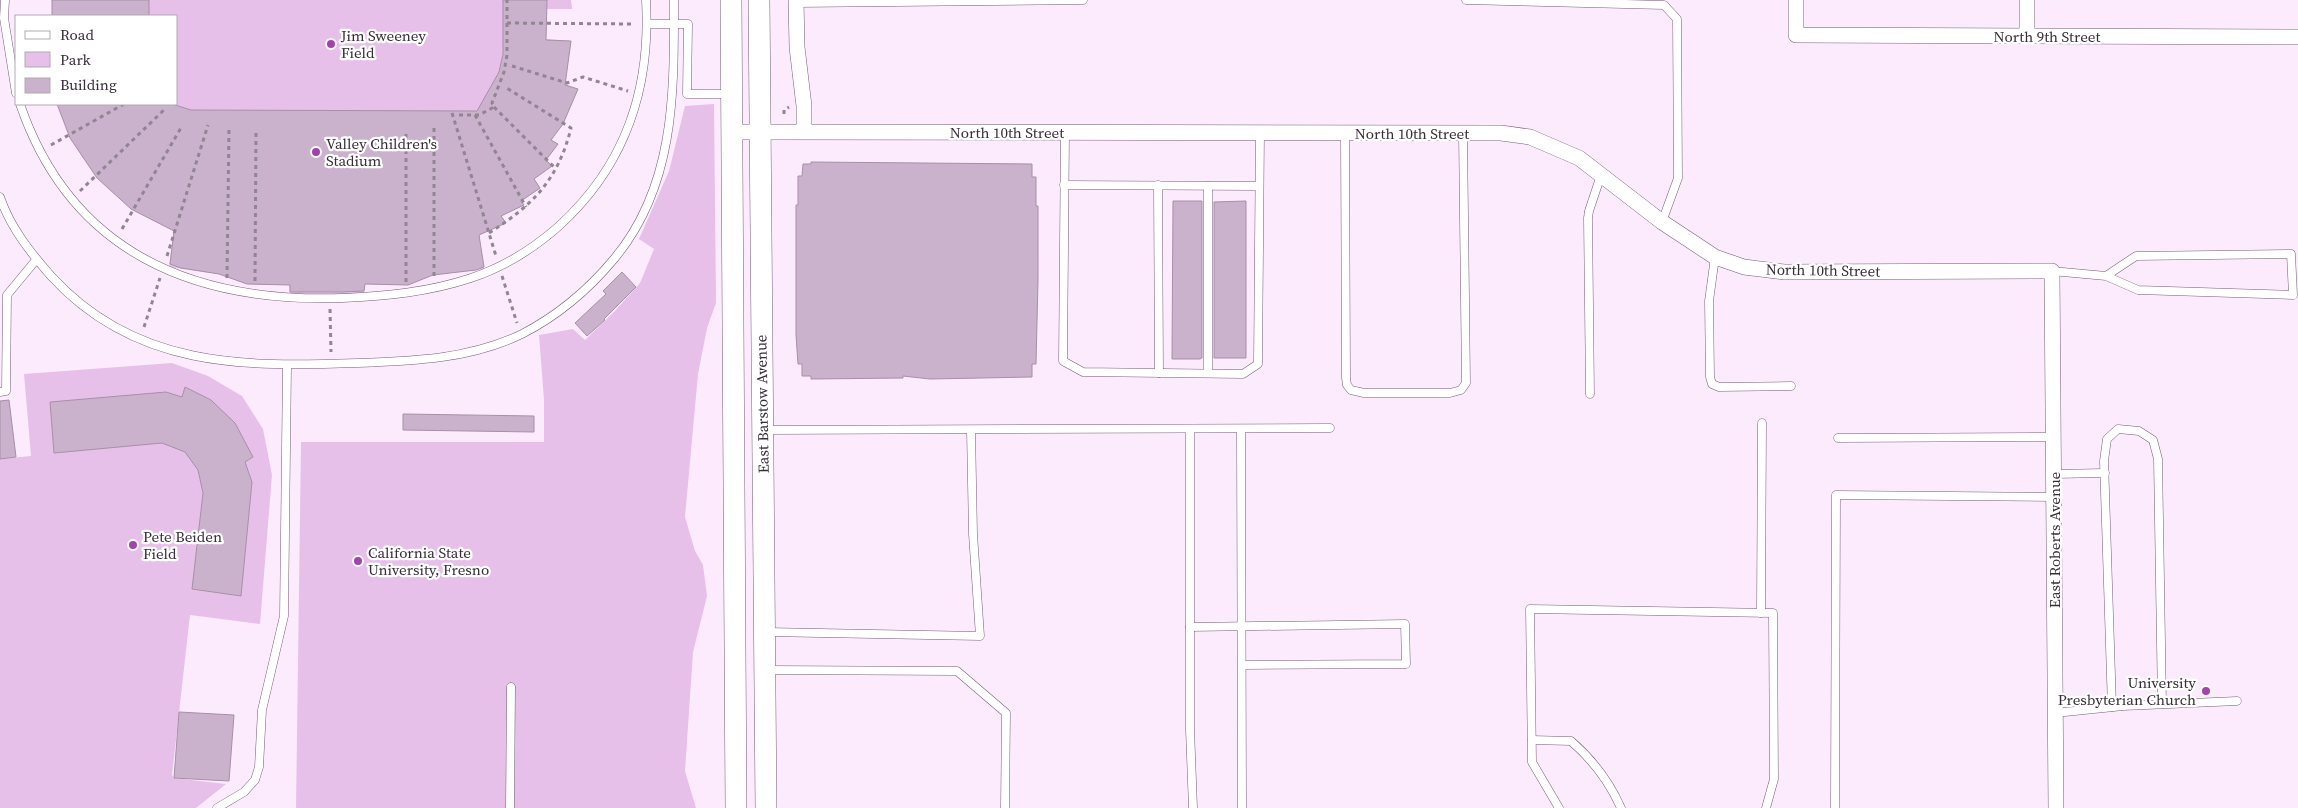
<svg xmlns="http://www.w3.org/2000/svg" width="2298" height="808" viewBox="0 0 2298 808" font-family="'Source Serif 4',serif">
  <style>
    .green { fill: #e7c0ea }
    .building { fill: #cab1cc; stroke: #a78fa9 }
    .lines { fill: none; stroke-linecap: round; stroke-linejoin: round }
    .service-casing { stroke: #745e77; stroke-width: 9 }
    .minor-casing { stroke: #745e77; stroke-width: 16 }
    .secondary-casing { stroke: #745e77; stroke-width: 22 }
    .path { stroke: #928593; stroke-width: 3; stroke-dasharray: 4 4; stroke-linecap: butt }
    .service { stroke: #fff; stroke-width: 8 }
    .minor { stroke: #fff; stroke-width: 15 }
    .secondary { stroke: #fff; stroke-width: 21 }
    .poi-dot { fill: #a243ad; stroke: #fff; stroke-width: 2 }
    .labels { text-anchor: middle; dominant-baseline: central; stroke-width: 4.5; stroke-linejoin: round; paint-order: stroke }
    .poi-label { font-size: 15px; fill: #372d38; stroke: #fff; text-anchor: start }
    .street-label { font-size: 15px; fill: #372d38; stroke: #fff }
  </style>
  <rect width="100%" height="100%" fill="#fbebfd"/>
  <g class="green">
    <polygon points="52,0 571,0 572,9 547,9 546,39 571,41 565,84 578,89 563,124 551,140 558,144 546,160 552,166 534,179 540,188 522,201 524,205 501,216 506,223 479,235 484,269 433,275 408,285 365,284 364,295 290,295 289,285 247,284 219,274 169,267 174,231 131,209 97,178 70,138 57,104 176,104 176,16 52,16"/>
    <polygon points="714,104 716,303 707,328 698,374 685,517 695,551 703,565 707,596 693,652 685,771 696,808 296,808 301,442 544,442 544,400 539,335 573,329 585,340 614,312 640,283 654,249 639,239 669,171 685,106"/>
    <polygon points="172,363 208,376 242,396 263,429 272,475 260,624 190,615 172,775 174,778 226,784 196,808 0,808 0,459 31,456 24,374"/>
  </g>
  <g class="building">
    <rect x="52" y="0" width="97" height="16"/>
    <polygon points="503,0 547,0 546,40 571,41 565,85 578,89 563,124 551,140 558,144 546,160 552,166 534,179 540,188 521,201 524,205 501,216 506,223 479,235 484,267 476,270 433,275 408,285 365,284 364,291 343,292 290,292 290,285 247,284 219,274 181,268 170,264 174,231 131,209 97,178 70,138 57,104 172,104 191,110 477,111 499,72 503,54"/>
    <polygon points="811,162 1032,164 1032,177 1036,177 1036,206 1038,206 1038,281 1036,364 1032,364 1032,377 930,379 903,376 903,378 811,379 811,376 802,376 802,364 798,364 796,335 796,205 798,205 798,176 802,176 803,164 811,164"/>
    <polygon points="1173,201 1202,201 1202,358 1200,359 1172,359"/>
    <polygon points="1246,201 1246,358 1214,358 1214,202"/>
    <polygon points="622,272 636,287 604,319 605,320 587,336 575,323 606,294 603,291"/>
    <polygon points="185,387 211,400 235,423 253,457 245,462 252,482 241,596 192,589 203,493 198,470 185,452 162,443 54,453 50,402 166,392 182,397"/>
    <polygon points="9,400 16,457 0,459 0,401"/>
    <polygon points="403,414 534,416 534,432 403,430"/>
    <polygon points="179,712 234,715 229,781 174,778"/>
  </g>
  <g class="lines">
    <g class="service-casing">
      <g id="service">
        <polyline points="5,0 4,18 16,93"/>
        <polyline points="1466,0 1664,5 1677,19 1678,178 1662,222"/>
        <polyline points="796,3 1083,0"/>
        <polyline points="648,24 688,24 687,94 730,94"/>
        <path d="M 20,104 C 71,253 194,303 343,298 C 387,296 429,292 471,278 C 504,267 533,249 559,226 C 626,165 651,89 646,0"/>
        <polyline points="1065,132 1063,361 1083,372 1243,374 1258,364 1260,132"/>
        <polyline points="1345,133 1346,378 1347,385 1351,390 1364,393 1450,393 1461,390 1466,383 1463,133"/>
        <polyline points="1064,185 1259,186"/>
        <polyline points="1158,185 1159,373"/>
        <polyline points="1208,186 1208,373"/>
        <path d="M 0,197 C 10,227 30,252 51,276 C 135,368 243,367 358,363 C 414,361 470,359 522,334 C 557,316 589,289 614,259 C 676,185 674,91 674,0"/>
        <polyline points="1715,257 1709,301 1710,377 1712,384 1719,387 1791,386"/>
        <polyline points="2052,271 2106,276 2138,290 2293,295 2291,254 2136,256 2106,276"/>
        <polyline points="0,392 6,391 7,295 36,260"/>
        <polyline points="1590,394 1588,218 1589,211 1601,175"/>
        <polyline points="1190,429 1190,729 1193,808"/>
        <polyline points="1241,429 1242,808"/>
        <polyline points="765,430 1330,428"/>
        <polyline points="1838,438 2053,437"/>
        <polyline points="2053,474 2105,473"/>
        <polyline points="1761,613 1762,423"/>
        <polyline points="1190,627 1405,624 1406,664 1242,665"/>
        <polyline points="767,632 980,636 973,534 971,430"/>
        <polyline points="767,670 957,671 1006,713 1005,808"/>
        <polyline points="2112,707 2104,461 2107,439 2118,429 2139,431 2153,440 2158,459 2162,704"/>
        <polyline points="2055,713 2123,706 2237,701"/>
        <path d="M 1532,740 L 1571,741 C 1593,760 1609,781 1621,808"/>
        <polyline points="217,808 244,792 255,780 259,767 262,710 284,616 287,366"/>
        <polyline points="510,808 511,687"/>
        <polyline points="1559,808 1532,762 1530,609 1773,613 1774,779 1766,808"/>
        <polyline points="1835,808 1836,495 2054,497"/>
      </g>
    </g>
    <g class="minor-casing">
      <g id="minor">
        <polyline points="796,0 797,47 804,106 804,131"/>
        <polyline points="1796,0 1796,35 2298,37"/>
        <polyline points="2027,0 2027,36"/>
        <polyline points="732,132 1501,133 1530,137 1579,158 1662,222 1715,257 1744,267 1784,272 2052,271 2056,808"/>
      </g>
    </g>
    <g class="secondary-casing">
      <g id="secondary">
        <polyline points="731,0 736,808"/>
        <polyline points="759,0 766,808"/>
      </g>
    </g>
    <g class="path">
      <polyline points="507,23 634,24"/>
      <polyline points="512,66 567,83 583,77 628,91"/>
      <polyline points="494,107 556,169"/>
      <polyline points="452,113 496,256"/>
      <polyline points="784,114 784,110 789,107"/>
      <polyline points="459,115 479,115 494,107 492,103 504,72 507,55 507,0"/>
      <polyline points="475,115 526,207"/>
      <polyline points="434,128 434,277"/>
      <polyline points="51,145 124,104"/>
      <polyline points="80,191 166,108"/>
      <polyline points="122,229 182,126"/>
      <path d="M 489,233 C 533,205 558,180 571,128 L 505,87"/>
      <polyline points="167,256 208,125"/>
      <polyline points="502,276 517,323"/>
      <polyline points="227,278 229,128"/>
      <polyline points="255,281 256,129"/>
      <polyline points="406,282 406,130"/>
      <polyline points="330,309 331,352"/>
      <polyline points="144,327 160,278"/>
    </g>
    <use href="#service" class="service"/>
    <use href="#minor" class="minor"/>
    <use href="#secondary" class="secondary"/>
  </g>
  <g class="poi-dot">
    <circle cx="331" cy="44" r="5"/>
    <circle cx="316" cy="152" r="5"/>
    <circle cx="133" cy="545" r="5"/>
    <circle cx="358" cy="561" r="5"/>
    <circle cx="2206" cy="691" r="5"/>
  </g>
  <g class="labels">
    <g class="poi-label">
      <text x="341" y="35">Jim Sweeney<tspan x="341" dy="17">Field</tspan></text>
      <text x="326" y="143">Valley Children's<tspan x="326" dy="17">Stadium</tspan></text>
      <text x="143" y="536">Pete Beiden<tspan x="143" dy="17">Field</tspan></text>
      <text x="368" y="552">California State<tspan x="368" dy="17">University, Fresno</tspan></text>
      <text x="2196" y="682" text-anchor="end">University<tspan x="2196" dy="17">Presbyterian Church</tspan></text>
    </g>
    <g class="street-label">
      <text x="2047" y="36">North 9th Street</text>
      <text x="1007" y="132">North 10th Street</text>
      <text x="1412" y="133">North 10th Street</text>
      <text transform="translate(1823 270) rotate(1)">North 10th Street</text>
      <text transform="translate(762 404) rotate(-91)">East Barstow Avenue</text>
      <text transform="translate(2054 540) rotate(-90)">East Roberts Avenue</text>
    </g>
  </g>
  <rect x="15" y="15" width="162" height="90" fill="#ffffff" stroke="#afabaf"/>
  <rect x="25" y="31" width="25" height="8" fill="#ffffff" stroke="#afabaf"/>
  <text x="60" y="40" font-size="15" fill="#372d38">Road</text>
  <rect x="25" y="52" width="25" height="15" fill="#e7c0ea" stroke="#afabaf"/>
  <text x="60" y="65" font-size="15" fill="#372d38">Park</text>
  <rect x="25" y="78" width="25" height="15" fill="#cab1cc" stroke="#afabaf"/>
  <text x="60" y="90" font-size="15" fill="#372d38">Building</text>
</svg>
